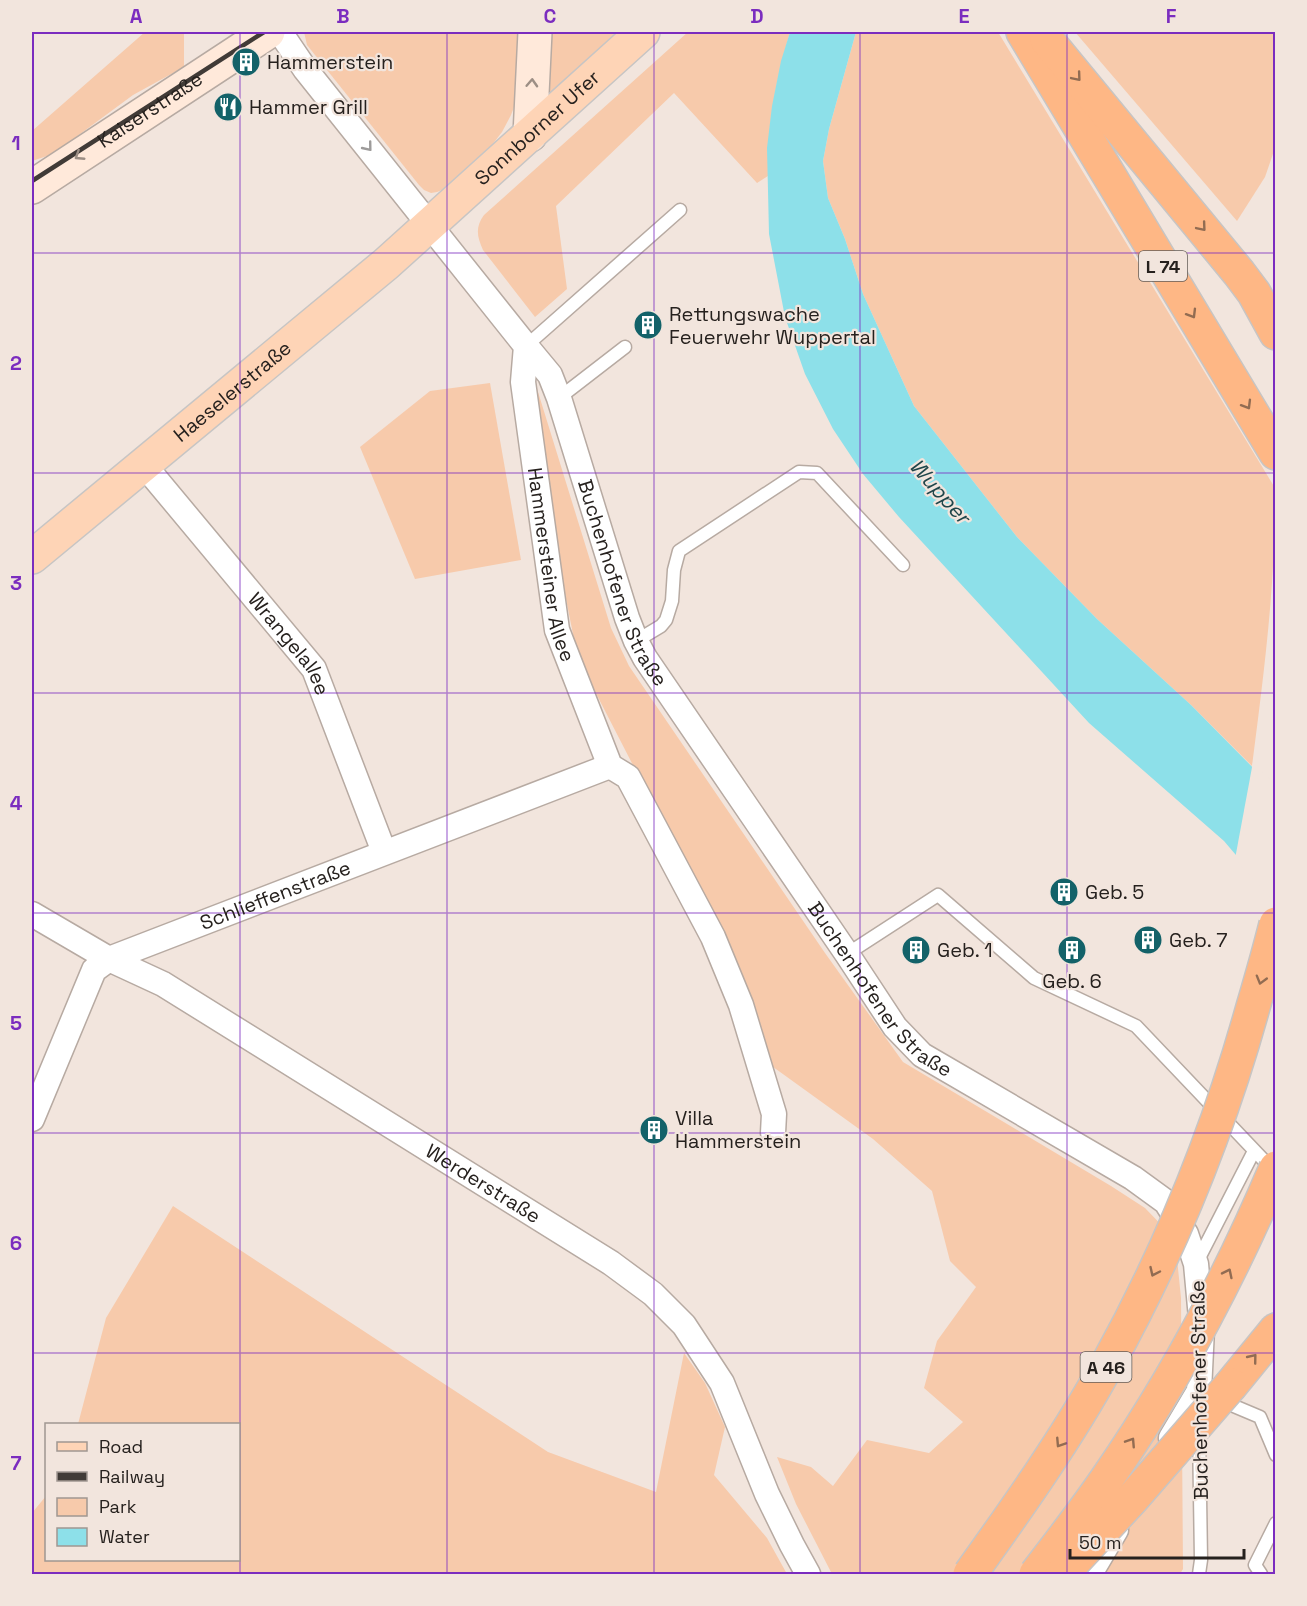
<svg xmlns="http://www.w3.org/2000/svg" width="1307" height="1606" viewBox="0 0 1307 1606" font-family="'Space Grotesk',sans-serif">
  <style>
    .green { fill: #f7caab }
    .water { fill: #8de0e9 }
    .pier { fill: #f2e5dd }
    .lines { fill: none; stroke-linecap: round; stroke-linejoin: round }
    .lane-casing { stroke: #b7aaa2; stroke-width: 15 }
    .street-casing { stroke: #b7aaa2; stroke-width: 27 }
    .secondary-casing { stroke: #b7aaa2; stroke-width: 36 }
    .primary-casing { stroke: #c7c5c4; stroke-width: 36 }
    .highway-casing { stroke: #c7c5c4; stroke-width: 36 }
    .lane { stroke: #fff; stroke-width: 12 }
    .street { stroke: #fff; stroke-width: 24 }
    .secondary { stroke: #ffe9da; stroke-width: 33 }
    .primary { stroke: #fed4b6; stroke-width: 33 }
    .highway { stroke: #feb785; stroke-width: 33 }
    .rail { stroke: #413b37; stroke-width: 4.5 }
    .highway-bridge-casing { stroke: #c7c5c4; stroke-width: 36; stroke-linecap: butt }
    .highway-bridge { stroke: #feb785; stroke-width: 33 }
    .oneway { stroke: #926c52 }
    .oneway2 { stroke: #9d8f85 }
    .oneway3 { stroke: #9d9b9a }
    .grid { fill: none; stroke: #7b2cbf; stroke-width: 1.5; stroke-opacity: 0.55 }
    .labels { text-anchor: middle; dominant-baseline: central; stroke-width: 4.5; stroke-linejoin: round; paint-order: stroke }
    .shield { fill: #f2e5dd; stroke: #635c57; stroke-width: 1.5 }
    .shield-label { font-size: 18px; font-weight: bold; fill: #26211e }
    .poi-label { font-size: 20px; fill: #26211e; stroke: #f2e5dd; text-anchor: start }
    .street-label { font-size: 20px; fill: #26211e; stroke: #f2e5dd }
    .water-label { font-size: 21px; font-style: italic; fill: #1f464a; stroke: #f2e5dd }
    .neatline { fill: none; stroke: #7b2cbf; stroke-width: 2 }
    .grid-label { font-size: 20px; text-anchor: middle; font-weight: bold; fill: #7b2cbf }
  </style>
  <rect width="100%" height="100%" fill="#f2e5dd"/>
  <g class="green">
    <polygon points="145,32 184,32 184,67 133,95 53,154 32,161 32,131"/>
    <polygon points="304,32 524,32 516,102 511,115 502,132 492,145 442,190 437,192 431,193 424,190 419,185 307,45"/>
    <polygon points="546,32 620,32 549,96 543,91"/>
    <path d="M 688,32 L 790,32 C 776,79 767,126 768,176 L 757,183 L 674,93 L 556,206 L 567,289 L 535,317 L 483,250 C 477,237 475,227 484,215 Z"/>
    <path d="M 856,32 L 998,32 L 1275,488 C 1276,581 1264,673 1252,766 L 1191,705 L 1097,619 L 1017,537 L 914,406 L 863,294 L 845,239 L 828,198 L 823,161 L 829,129 Z"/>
    <polygon points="1075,32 1275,32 1275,148 1265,177 1237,221"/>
    <polygon points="534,379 611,628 629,666 825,953 903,1062 1111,1186 1145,1208 1175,1239 1181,1298 1183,1569 1180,1574 832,1574 796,1504 777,1457 811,1467 833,1486 867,1440 929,1453 963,1422 924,1388 937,1341 976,1287 950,1261 932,1191 873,1139 769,1064 654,806 584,670 574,639 562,579"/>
    <polygon points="490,383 521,560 415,579 360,447 430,391"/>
    <polygon points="173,1206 548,1452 656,1492 684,1353 705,1383 725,1427 714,1475 767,1538 787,1574 32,1574 32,1513 46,1496 46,1560 238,1560 238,1424 78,1424 106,1318"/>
  </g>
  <polygon class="water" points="790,32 856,32 829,129 823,161 828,198 845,239 863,294 914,406 1017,537 1097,619 1191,705 1275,790 1275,901 1224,841 1089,723 899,517 863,474 833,429 805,374 785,317 769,234 767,148 772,106 781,61"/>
  <polygon class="pier" points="1253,762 1276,786 1276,904 1235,859"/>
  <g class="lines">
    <g class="lane-casing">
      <g id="lane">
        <polyline points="526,346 680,210"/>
        <polyline points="559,398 625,347"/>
        <polyline points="636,641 661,626 666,620 672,601 674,570 679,551 799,472 817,473 903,565"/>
        <polyline points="847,954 938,895 1034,978 1136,1026 1274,1171"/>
        <polyline points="1197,1262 1254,1151"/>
        <polyline points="1222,1401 1260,1417 1276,1455"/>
        <polyline points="1199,1574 1201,1560 1199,1431"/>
        <polyline points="1261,1574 1255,1565 1276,1523"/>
      </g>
    </g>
    <g class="street-casing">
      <g id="street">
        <path id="s1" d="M 280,32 L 305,69 L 526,346 L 523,382 L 557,630 L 610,766 L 628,777 L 713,937 L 741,1005 L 774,1114 L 773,1133"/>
        <path id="s2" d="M 526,346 L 550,375 L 559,398 L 627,618 L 636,641 L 645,658 L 847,954 L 895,1027 L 922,1055 L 1133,1178 L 1166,1202 L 1186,1234 L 1196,1264 L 1202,1329 L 1199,1391 L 1171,1438"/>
        <path id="s3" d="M 144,465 L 314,669 L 384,852"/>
        <path id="s4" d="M 32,914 L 109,959 L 163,984 L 611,1263 L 653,1294 L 684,1325 L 722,1383 L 767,1494 L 792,1545 L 808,1574"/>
        <path id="s5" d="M 32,1119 L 94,970 L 109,959 L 610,766"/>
        <polyline points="1090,1574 1116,1530"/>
      </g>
    </g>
    <g class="secondary-casing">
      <g id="secondary">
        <polyline points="530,135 535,32"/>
        <path id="s6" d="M 32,187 L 268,32"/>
      </g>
    </g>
    <g class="primary-casing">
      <g id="primary">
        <path id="s7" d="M 32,557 L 386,264 L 643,32"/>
      </g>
    </g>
    <g class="highway-casing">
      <g id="highway">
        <polyline points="1023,32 1276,453"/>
        <polyline points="1047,40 1239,273 1254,293 1276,333"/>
        <polyline points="1231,1385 1276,1330"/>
      </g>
    </g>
    <use href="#lane" class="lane"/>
    <use href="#street" class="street"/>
    <use href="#secondary" class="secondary"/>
    <use href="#primary" class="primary"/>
    <use href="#highway" class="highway"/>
    <polyline class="rail" points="32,181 264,32"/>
    <g class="highway-bridge-casing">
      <g id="highway-bridge">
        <path d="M 970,1574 C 1018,1507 1067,1438 1107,1365 C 1170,1251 1218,1133 1253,1007 C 1261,980 1269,952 1276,924"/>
        <path d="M 1036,1574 C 1060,1543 1084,1512 1106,1480 C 1174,1382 1230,1277 1276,1168"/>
        <polyline points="1062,1574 1132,1499 1231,1385"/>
      </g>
    </g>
    <use href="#highway-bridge" class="highway-bridge"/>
  </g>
  <defs><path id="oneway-chevron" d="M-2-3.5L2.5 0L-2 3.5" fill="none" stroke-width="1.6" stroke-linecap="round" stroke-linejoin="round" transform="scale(1.5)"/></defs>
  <g class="oneway">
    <use href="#oneway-chevron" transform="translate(1077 77) rotate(50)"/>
    <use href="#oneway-chevron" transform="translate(1202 227) rotate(50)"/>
    <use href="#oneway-chevron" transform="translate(1192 314) rotate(59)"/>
    <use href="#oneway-chevron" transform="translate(1247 405) rotate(59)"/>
    <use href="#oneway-chevron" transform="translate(1261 980) rotate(106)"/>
    <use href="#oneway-chevron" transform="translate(1154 1272) rotate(115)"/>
    <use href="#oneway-chevron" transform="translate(1228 1273) rotate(-64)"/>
    <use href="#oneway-chevron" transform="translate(1253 1358) rotate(-51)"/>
    <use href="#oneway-chevron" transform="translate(1131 1442) rotate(-57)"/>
    <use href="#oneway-chevron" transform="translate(1060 1443) rotate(123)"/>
  </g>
  <g class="oneway2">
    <use href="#oneway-chevron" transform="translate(532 83) rotate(-87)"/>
    <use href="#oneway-chevron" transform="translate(79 156) rotate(147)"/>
  </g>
  <use class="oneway3" href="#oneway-chevron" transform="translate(368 147) rotate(51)"/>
  <path class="grid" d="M 240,32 L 240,1574M 447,32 L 447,1574M 654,32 L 654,1574M 860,32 L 860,1574M 1067,32 L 1067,1574M 32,253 L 1276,253M 32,473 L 1276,473M 32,693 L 1276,693M 32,913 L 1276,913M 32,1133 L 1276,1133M 32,1353 L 1276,1353"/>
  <defs>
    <g id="building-disc" transform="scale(1.5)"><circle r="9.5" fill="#136269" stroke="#f2e5dd"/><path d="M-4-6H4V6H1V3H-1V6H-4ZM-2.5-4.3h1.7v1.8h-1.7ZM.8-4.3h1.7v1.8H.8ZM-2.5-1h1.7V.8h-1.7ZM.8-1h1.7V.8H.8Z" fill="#fff"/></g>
    <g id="restaurant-disc" transform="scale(1.5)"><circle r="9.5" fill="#136269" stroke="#f2e5dd"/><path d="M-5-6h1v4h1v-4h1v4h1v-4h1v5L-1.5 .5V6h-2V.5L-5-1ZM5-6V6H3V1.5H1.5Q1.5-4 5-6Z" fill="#fff"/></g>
  </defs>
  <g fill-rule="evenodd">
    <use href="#building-disc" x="246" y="62"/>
    <use href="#restaurant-disc" x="228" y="107"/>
    <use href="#building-disc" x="648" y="325"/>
    <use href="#building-disc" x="1064" y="892"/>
    <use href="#building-disc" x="1148" y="940"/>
    <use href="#building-disc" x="916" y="950"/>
    <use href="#building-disc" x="1072" y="950"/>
    <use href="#building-disc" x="654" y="1130"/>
  </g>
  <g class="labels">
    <g class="shield">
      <rect x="1139" y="251" width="48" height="30" rx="4.5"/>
      <rect x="1080.5" y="1352" width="51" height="30" rx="4.5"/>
    </g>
    <g class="shield-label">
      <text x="1163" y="266">L 74</text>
      <text x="1106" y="1367">A 46</text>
    </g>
    <g class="poi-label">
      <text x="267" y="62">Hammerstein</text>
      <text x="249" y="107">Hammer Grill</text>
      <text x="669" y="314">Rettungswache<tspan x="669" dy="23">Feuerwehr Wuppertal</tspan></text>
      <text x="1085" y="892">Geb. 5</text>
      <text x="1169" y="940">Geb. 7</text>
      <text x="937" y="950">Geb. 1</text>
      <text x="1072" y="981" text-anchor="middle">Geb. 6</text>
      <text x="675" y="1118">Villa<tspan x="675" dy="23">Hammerstein</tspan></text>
    </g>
    <g class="street-label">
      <text stroke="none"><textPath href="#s6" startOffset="141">Kaiserstraße</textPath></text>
      <text stroke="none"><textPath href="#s7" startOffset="663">Sonnborner Ufer</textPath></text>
      <text stroke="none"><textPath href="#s7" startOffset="260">Haeselerstraße</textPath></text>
      <text stroke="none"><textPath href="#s1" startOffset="620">Hammersteiner Allee</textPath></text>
      <text stroke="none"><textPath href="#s2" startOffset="258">Buchenhofener Straße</textPath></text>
      <text stroke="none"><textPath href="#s3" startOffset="231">Wrangelallee</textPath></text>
      <text stroke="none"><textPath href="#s5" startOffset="358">Schlieffenstraße</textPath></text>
      <text stroke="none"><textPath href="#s2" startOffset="744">Buchenhofener Straße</textPath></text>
      <text stroke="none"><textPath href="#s4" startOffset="526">Werderstraße</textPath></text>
      <text transform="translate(1199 1390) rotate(-91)">Buchenhofener Straße</text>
    </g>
    <g class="water-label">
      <text transform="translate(940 491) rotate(48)">Wupper</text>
    </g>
  </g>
  <rect width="1307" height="1606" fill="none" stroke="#f2e5dd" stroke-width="66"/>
  <rect x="45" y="1423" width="195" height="138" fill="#f2e5dd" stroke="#a09791" stroke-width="1.5"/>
  <rect x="57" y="1442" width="30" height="9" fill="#fed4b6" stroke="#a09791" stroke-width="1.5"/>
  <text x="99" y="1453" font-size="18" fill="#26211e">Road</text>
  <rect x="57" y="1472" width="30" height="9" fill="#413b37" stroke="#a09791" stroke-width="1.5"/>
  <text x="99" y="1483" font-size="18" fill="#26211e">Railway</text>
  <rect x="57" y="1498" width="30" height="18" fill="#f7caab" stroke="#a09791" stroke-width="1.5"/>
  <text x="99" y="1513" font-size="18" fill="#26211e">Park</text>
  <rect x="57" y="1528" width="30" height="18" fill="#8de0e9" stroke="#a09791" stroke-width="1.5"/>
  <text x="99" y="1543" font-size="18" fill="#26211e">Water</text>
  <path d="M1070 1549v9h174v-9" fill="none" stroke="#26211e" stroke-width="3"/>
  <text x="1079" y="1549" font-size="18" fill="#26211e" stroke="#f2e5dd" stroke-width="4.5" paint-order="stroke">50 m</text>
  <rect x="33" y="33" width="1241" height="1540" class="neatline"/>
  <g class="grid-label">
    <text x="136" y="23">A</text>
    <text x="343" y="23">B</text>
    <text x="550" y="23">C</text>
    <text x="757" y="23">D</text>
    <text x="964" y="23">E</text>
    <text x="1171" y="23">F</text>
    <text x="16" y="150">1</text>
    <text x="16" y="370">2</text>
    <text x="16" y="590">3</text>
    <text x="16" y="810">4</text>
    <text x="16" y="1030">5</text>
    <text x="16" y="1250">6</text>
    <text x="16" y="1470">7</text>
  </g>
</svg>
